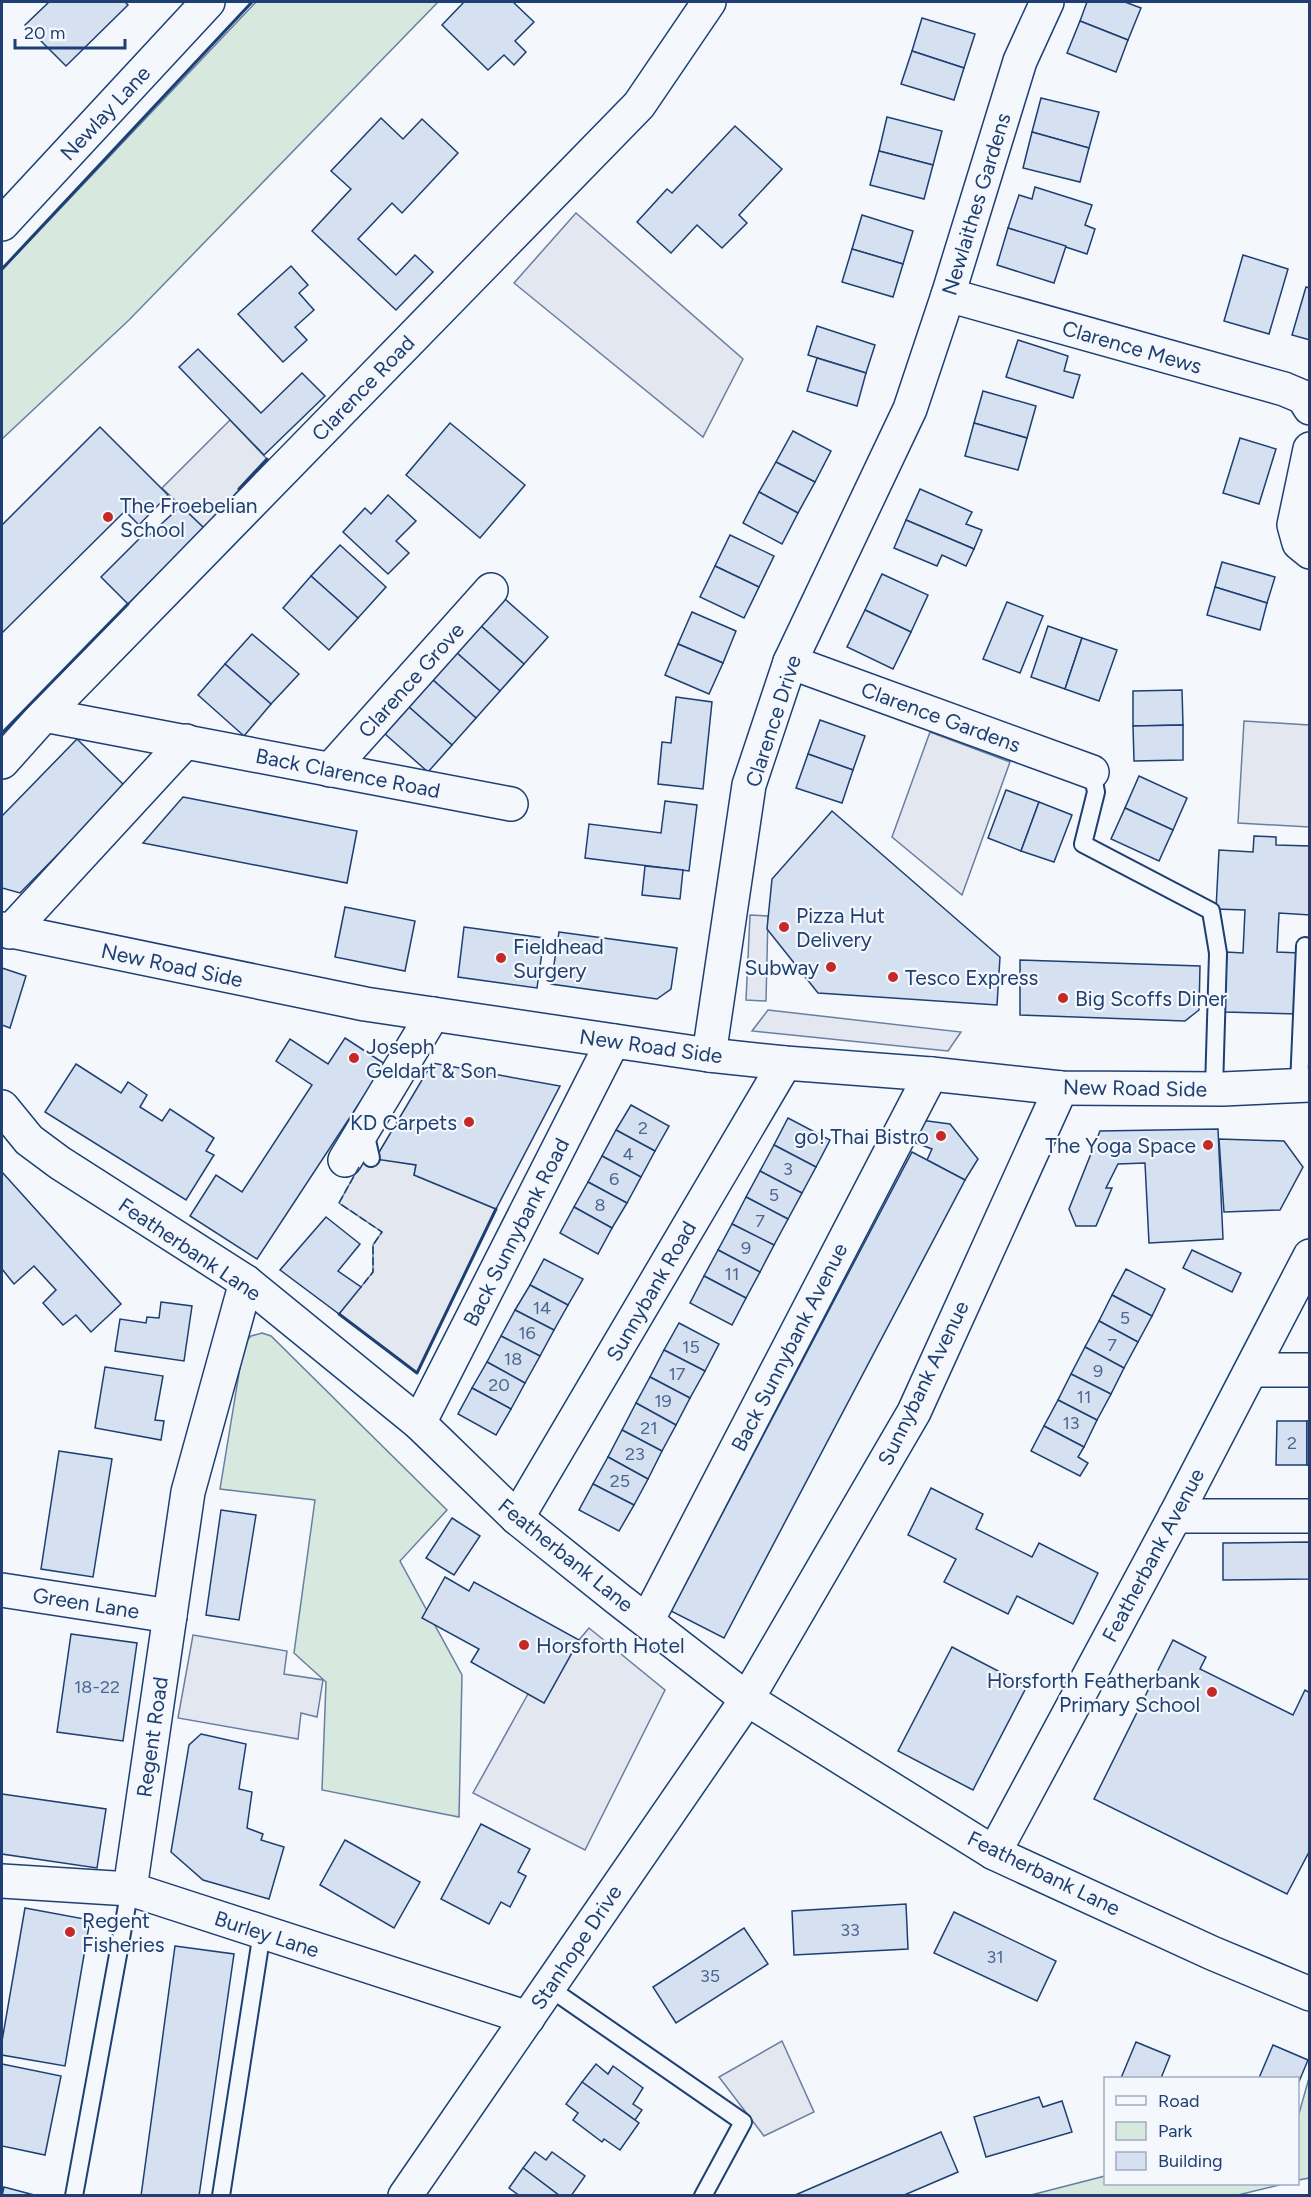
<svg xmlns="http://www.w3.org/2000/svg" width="1311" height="2197" viewBox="0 0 1311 2197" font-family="Figtree,sans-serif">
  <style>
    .green { fill: #d7e8df; stroke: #687fa3; stroke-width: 1.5 }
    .parking { fill: #e3e8f0; stroke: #687fa3; stroke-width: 1.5 }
    .building { fill: #d5e0f0; stroke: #1d3f73; stroke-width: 1.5 }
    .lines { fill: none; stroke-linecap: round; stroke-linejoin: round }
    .service-casing { stroke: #1d3f73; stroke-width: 20 }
    .minor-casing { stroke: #1d3f73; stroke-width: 36 }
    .primary-casing { stroke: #1d3f73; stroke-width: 36 }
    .service { stroke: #f4f7fb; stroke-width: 16 }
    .minor { stroke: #f4f7fb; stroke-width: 33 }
    .primary { stroke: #f4f7fb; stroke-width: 33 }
    .fence { stroke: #1d3f73; stroke-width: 1.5; stroke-dasharray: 8 3; stroke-linecap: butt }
    .wall { stroke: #1d3f73; stroke-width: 3 }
    .poi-dot { fill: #c62828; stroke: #f4f7fb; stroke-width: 2 }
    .labels { text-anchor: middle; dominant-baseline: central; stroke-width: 4.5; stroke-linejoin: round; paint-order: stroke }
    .number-label { font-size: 18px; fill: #4b6792 }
    .street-label { font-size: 21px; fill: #1d3f73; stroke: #f4f7fb }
    .poi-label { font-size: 21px; fill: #1d3f73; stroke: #f4f7fb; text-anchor: start }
  </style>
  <rect width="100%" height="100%" fill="#f4f7fb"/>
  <g class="green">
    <polygon points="256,2 438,2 129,320 2,439 2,270"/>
    <polygon points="262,1333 271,1336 447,1510 400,1561 462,1675 459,1817 322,1790 326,1682 294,1653 315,1500 220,1489 244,1343 251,1336"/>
    <polygon points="1309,2078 1309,2178 1298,2180 1298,2117"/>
    <polygon points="1105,2176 1106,2184 1283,2184 1238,2195 1031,2195"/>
  </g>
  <g class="parking">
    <polygon points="576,213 743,359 703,437 514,283"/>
    <polygon points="230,420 267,459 204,528 162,488"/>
    <polygon points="1244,721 1309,725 1309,827 1238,823"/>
    <polygon points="930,732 1010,762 962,895 892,837"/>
    <polygon points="750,915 768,916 766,1001 746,1000"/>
    <polygon points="768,1010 961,1032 948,1051 752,1031"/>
    <polygon points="365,1156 416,1165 414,1175 496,1209 417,1373 339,1314 373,1272 373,1245 382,1232 339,1203"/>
    <polygon points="589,1628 665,1690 585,1850 473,1793 528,1694 544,1703 579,1640"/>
    <polygon points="193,1635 287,1651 284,1674 323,1680 317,1717 301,1713 298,1739 178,1718"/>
    <polygon points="782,2041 814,2112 764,2136 719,2077"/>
  </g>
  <g class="building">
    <polygon points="49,2 125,2 128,5 66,66 25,25"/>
    <polygon points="464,2 513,2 534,22 515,41 526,52 514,65 504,55 488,70 442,25"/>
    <polygon points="1087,2 1125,2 1141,8 1128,40 1080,21"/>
    <polygon points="922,18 975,34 964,68 912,51"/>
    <polygon points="1080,21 1128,40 1116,72 1067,53"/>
    <polygon points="912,51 964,68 954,100 901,84"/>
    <polygon points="1041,98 1099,112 1089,148 1032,132"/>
    <polygon points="887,117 942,131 933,165 879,151"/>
    <polygon points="381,118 403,139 422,119 458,153 402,213 392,203 358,239 396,275 415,255 433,272 396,310 312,231 351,189 331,171"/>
    <polygon points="735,126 782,169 739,215 747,223 722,248 697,225 671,253 637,222 667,189 672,193"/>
    <polygon points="1032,132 1089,148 1080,182 1023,168"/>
    <polygon points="879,151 933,165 924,199 870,185"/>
    <polygon points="1035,187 1092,205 1085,225 1095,229 1087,254 1008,228 1019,195 1032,199"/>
    <polygon points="862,215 913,231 903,264 852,249"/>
    <polygon points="1008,228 1066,246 1054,283 997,265"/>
    <polygon points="852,249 903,264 893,297 842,282"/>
    <polygon points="1243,255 1288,269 1269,334 1224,321"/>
    <polygon points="291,266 308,285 299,293 314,310 295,327 307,340 283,362 238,314"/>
    <polygon points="1306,287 1310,288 1310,340 1292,335"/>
    <polygon points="817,326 875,345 866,373 808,355"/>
    <polygon points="1018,340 1068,356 1064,371 1080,375 1073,398 1006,377"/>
    <polygon points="198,349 261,413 302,373 325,396 264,455 179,367"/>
    <polygon points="817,358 866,373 857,406 807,391"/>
    <polygon points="983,391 1036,406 1027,438 974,423"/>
    <polygon points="450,423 525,485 480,538 406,475"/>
    <polygon points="974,423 1027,438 1018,470 965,456"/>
    <polygon points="100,427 168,495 139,525 125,511 2,633 2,525"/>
    <polygon points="793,431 831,451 815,482 776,462"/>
    <polygon points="1240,438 1276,449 1259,504 1223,493"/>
    <polygon points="776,462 815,482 798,513 759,492"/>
    <polygon points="920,489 972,512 966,524 982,530 974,549 906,520"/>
    <polygon points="759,492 798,513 782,544 743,523"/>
    <polygon points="388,495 416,521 396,541 409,553 388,574 343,532 365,508 371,514"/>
    <polygon points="181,506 204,528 128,604 101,577 144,534 147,537"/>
    <polygon points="906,520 974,549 966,566 942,555 937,566 894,548"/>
    <polygon points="730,535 774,556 759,587 715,566"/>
    <polygon points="340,545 386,587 358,618 311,576"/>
    <polygon points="1222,562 1275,577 1267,603 1215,587"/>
    <polygon points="715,566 759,587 744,618 700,597"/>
    <polygon points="882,574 928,595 911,632 865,610"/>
    <polygon points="311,576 358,618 329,650 283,608"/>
    <polygon points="1215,587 1267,603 1260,630 1207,615"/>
    <polygon points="505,599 548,637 524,664 481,626"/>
    <polygon points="1007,602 1043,616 1020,673 983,659"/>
    <polygon points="865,610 911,632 893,669 847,647"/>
    <polygon points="692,612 736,631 723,663 678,644"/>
    <polygon points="481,626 524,664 500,691 457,653"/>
    <polygon points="1048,626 1082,638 1065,689 1031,677"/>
    <polygon points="252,634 299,674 271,704 225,664"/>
    <polygon points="1082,638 1117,650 1099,701 1065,689"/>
    <polygon points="678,644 723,663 709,694 665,675"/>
    <polygon points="457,653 500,691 476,718 433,680"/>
    <polygon points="225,664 271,704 244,736 198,695"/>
    <polygon points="433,680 476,718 452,745 409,707"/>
    <polygon points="1182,690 1183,725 1133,726 1133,691"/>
    <polygon points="676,697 712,702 703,789 658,784 662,742 671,743"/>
    <polygon points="409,707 452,745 428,772 385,734"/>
    <polygon points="820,720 865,736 853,770 808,754"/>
    <polygon points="1183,725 1183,760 1134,761 1133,726"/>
    <polygon points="77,739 125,786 20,893 2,888 2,816"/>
    <polygon points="808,754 853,770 842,803 796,788"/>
    <polygon points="1139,776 1187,798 1173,830 1125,808"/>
    <polygon points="1006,790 1039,802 1021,851 988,838"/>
    <polygon points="183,797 357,831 347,883 143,843"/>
    <polygon points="665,801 697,805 689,871 585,858 589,824 661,833"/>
    <polygon points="1039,802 1072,815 1054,862 1021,851"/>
    <polygon points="1125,808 1173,830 1159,861 1111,839"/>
    <polygon points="832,811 1000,957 997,1005 818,993 767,929 772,879"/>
    <polygon points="1254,836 1276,837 1276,845 1310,846 1310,915 1279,913 1277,952 1300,953 1298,1014 1224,1012 1227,952 1243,953 1245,910 1216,909 1219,850 1253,852"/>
    <polygon points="645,866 683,870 680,899 642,895"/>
    <polygon points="345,907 415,921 405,971 335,957"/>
    <polygon points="464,927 544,938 537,988 458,977"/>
    <polygon points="559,932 677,948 671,989 657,999 551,984"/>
    <polygon points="1020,960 1200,966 1199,1010 1185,1021 1020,1015"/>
    <polygon points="2,968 26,976 10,1028 2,1025"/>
    <polygon points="345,1038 385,1064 257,1259 190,1216 216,1175 242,1192 312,1085 276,1061 290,1039 328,1064"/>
    <polygon points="432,1063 560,1086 496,1209 414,1175 416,1165 375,1159"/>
    <polygon points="76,1064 121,1093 128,1082 147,1095 140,1107 162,1121 170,1109 214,1138 206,1151 214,1155 186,1200 45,1112"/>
    <polygon points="631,1105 669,1126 655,1151 616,1130"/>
    <polygon points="788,1118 830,1140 816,1167 774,1145"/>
    <polygon points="920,1120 950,1124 978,1159 965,1180 927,1160 932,1149 911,1141"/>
    <polygon points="1218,1129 1223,1239 1149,1243 1145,1163 1118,1164 1106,1188 1112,1188 1096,1226 1076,1226 1069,1209 1100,1131"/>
    <polygon points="616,1130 655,1151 641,1177 602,1156"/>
    <polygon points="1219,1139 1284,1141 1303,1167 1280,1210 1224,1212"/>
    <polygon points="774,1145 816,1167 802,1193 760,1171"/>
    <polygon points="912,1152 965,1180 724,1638 671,1611"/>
    <polygon points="602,1156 641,1177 627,1203 588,1182"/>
    <polygon points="760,1171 802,1193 788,1219 746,1197"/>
    <polygon points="2,1172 121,1304 91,1332 76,1315 63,1325 43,1303 56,1290 34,1266 14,1284 2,1269"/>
    <polygon points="588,1182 627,1203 612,1228 574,1207"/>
    <polygon points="746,1197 788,1219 774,1245 732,1224"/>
    <polygon points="574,1207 612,1228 598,1254 560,1233"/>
    <polygon points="326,1217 360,1244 338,1271 361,1287 339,1314 280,1270"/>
    <polygon points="732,1224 774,1245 760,1272 718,1250"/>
    <polygon points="718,1250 760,1272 746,1298 704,1276"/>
    <polygon points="1192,1250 1241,1273 1232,1292 1183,1268"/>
    <polygon points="544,1259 583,1279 568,1305 530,1285"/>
    <polygon points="1126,1269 1165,1289 1152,1316 1112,1295"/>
    <polygon points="704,1276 746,1298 732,1325 690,1303"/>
    <polygon points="530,1285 568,1305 554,1330 515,1310"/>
    <polygon points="1112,1295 1152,1316 1138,1342 1099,1321"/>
    <polygon points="161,1302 192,1306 184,1361 115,1351 120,1319 146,1323 147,1317 159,1318"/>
    <polygon points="515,1310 554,1330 540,1356 501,1336"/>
    <polygon points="1099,1321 1138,1342 1124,1368 1085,1347"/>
    <polygon points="679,1323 719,1344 705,1371 664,1350"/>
    <polygon points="501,1336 540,1356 525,1383 487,1362"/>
    <polygon points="1085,1347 1124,1368 1111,1394 1071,1374"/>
    <polygon points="664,1350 705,1371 690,1398 650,1377"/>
    <polygon points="487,1362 525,1383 511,1409 472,1388"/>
    <polygon points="105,1367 163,1376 155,1420 164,1421 161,1440 95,1428"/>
    <polygon points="1071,1374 1111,1394 1097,1420 1058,1400"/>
    <polygon points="650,1377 690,1398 676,1425 636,1403"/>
    <polygon points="472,1388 511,1409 496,1435 458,1414"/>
    <polygon points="1058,1400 1097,1420 1084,1447 1044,1426"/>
    <polygon points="636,1403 676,1425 662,1451 622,1430"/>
    <polygon points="1277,1421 1307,1421 1307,1465 1276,1465"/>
    <rect x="1307" y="1421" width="3" height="44"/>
    <polygon points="1044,1426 1084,1447 1078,1457 1088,1463 1080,1476 1031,1451"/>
    <polygon points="622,1430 662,1451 648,1479 608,1457"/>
    <polygon points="59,1451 112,1459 93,1577 41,1569"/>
    <polygon points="608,1457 648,1479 634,1505 593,1484"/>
    <polygon points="593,1484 634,1505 619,1531 579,1510"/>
    <polygon points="931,1488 983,1514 976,1529 1032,1557 1039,1543 1098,1573 1073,1624 1017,1596 1008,1614 944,1582 956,1559 908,1535"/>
    <polygon points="221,1510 256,1515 239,1620 206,1615"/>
    <polygon points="452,1518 480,1536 454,1575 426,1558"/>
    <polygon points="1310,1542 1310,1579 1223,1580 1223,1543"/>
    <polygon points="445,1577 469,1591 474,1582 579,1640 544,1703 471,1662 479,1649 422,1618"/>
    <polygon points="71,1634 137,1643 123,1741 57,1732"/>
    <polygon points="1173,1640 1206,1657 1200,1669 1293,1715 1305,1690 1310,1693 1310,1850 1287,1894 1094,1799"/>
    <polygon points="952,1647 1027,1686 973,1790 898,1751"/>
    <polygon points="201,1734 246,1744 239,1789 252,1792 247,1828 263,1834 261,1840 284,1847 269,1899 203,1880 171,1852 189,1745"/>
    <polygon points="2,1794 106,1809 97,1868 2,1854"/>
    <polygon points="481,1824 530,1849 518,1872 526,1876 510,1907 501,1902 489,1924 441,1899"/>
    <polygon points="345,1840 420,1882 394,1928 320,1885"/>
    <polygon points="906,1904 908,1949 794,1955 792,1911"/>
    <polygon points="25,1908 90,1920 65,2066 2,2055 2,2041"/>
    <polygon points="954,1912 1056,1961 1037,2001 934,1953"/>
    <polygon points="744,1928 768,1964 676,2023 653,1987"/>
    <polygon points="175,1946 234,1954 199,2196 141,2196"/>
    <polygon points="1136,2042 1170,2056 1161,2078 1121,2078"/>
    <polygon points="1273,2045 1308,2060 1298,2084 1298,2078 1259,2078"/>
    <polygon points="2,2064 61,2076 45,2155 2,2146"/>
    <polygon points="596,2064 608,2074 613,2066 643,2088 633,2104 642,2110 635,2120 582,2082"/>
    <polygon points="582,2082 639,2123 620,2150 604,2139 602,2142 573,2120 578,2113 566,2104"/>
    <polygon points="1039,2097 1043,2107 1062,2101 1072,2132 986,2157 974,2117"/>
    <polygon points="941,2132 958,2172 902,2196 793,2196"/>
    <polygon points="535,2152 546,2160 552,2152 585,2176 571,2196 560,2196 523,2168"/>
    <polygon points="523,2168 560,2196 520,2196 509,2188"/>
    <polygon points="4,2187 38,2196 2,2196"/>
  </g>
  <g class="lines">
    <g class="service-casing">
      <g id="service">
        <polyline points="1092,772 1096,792 1083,844 1211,911 1218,953 1214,1089"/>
        <polyline points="1299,1085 1305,946"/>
        <polyline points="365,1132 371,1158"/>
        <polyline points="548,1987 743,2122 703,2196"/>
        <polyline points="74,2196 130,1889"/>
        <polyline points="221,2196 262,1932"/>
      </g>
    </g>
    <g class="minor-casing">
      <g id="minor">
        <polyline points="2,224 208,2"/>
        <polyline points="948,295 1284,389 1303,397 1310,408"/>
        <polyline points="1310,449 1294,525 1299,543 1310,552"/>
        <polyline points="790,662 1092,772"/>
        <polyline points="44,715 511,804"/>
        <polyline points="2,762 44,715 639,105 709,2"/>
        <polyline points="330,770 491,590"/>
        <polyline points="10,932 186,741"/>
        <polyline points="709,1055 749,785 790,662 910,409 948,295 1020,61 1047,2"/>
        <polyline points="2,1107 29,1140 60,1163 246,1282 419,1423 517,1518 618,1599 747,1699 994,1853 1212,1953 1310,1994"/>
        <polyline points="345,1160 433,1014"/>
        <polyline points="1252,1370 1310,1370"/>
        <polyline points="419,1423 613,1041"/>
        <polyline points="1175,1516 1310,1516"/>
        <polyline points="517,1518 785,1063"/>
        <polyline points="2,1590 170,1616"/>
        <polyline points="647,1621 931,1074"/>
        <polyline points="994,1853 1175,1516 1310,1256"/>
        <polyline points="2,1881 130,1889 528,2018"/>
        <polyline points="130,1889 188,1492 246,1282"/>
        <polyline points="405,2196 747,1699 914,1412 1061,1088"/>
      </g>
    </g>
    <g class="primary-casing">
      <polyline id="primary" points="2,929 365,1004 709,1055 785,1063 931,1074 1061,1088 1223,1089 1310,1085"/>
    </g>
    <use href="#service" class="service"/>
    <use href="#minor" class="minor"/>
    <use href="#primary" class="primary"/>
    <polyline class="fence" points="359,1167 339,1203 382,1232 373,1245 373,1272 361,1287"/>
    <g class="wall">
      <polyline points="2,269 252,2"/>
      <polyline points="239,489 267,459"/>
      <polyline points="2,733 128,604"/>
      <polyline points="339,1314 417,1373 496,1209"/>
    </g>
  </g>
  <g class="poi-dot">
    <circle cx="108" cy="517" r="6"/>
    <circle cx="784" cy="927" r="6"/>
    <circle cx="501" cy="958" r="6"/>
    <circle cx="831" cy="967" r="6"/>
    <circle cx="893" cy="977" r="6"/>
    <circle cx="1063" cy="998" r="6"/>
    <circle cx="354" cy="1058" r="6"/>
    <circle cx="469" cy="1122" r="6"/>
    <circle cx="941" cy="1136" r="6"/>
    <circle cx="1208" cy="1145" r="6"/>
    <circle cx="524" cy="1645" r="6"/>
    <circle cx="1212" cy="1692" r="6"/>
    <circle cx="70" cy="1932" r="6"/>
  </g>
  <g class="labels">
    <g class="number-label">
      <text x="643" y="1128">2</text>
      <text x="628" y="1154">4</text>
      <text x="788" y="1169">3</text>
      <text x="614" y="1179">6</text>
      <text x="774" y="1195">5</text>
      <text x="600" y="1205">8</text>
      <text x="760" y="1221">7</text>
      <text x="746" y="1248">9</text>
      <text x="732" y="1274">11</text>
      <text x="542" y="1308">14</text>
      <text x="1125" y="1318">5</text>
      <text x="527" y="1333">16</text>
      <text x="1112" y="1345">7</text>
      <text x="691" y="1347">15</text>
      <text x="513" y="1359">18</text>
      <text x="1098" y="1371">9</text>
      <text x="677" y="1374">17</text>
      <text x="499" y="1385">20</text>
      <text x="1084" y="1397">11</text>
      <text x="663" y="1401">19</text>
      <text x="1071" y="1423">13</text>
      <text x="649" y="1428">21</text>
      <text x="1292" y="1443">2</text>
      <text x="635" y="1454">23</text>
      <text x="620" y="1481">25</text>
      <text x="97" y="1687">18-22</text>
      <text x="850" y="1930">33</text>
      <text x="995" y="1957">31</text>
      <text x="710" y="1976">35</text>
    </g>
    <g class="street-label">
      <text transform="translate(105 113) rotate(-47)">Newlay Lane</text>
      <text transform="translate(976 204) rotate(-73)">Newlaithes Gardens</text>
      <text transform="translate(1132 347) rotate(16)">Clarence Mews</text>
      <text transform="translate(363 388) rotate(-46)">Clarence Road</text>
      <text transform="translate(411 680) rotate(-48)">Clarence Grove</text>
      <text transform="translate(941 717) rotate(20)">Clarence Gardens</text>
      <text transform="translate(773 721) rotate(-72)">Clarence Drive</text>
      <text transform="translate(348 773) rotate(11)">Back Clarence Road</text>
      <text transform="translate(172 965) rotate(12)">New Road Side</text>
      <text transform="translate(651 1046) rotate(8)">New Road Side</text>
      <text transform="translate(1135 1088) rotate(1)">New Road Side</text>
      <text transform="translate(516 1232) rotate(-63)">Back Sunnybank Road</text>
      <text transform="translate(190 1249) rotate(34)">Featherbank Lane</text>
      <text transform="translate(651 1291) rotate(-60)">Sunnybank Road</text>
      <text transform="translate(789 1347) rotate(-63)">Back Sunnybank Avenue</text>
      <text transform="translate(923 1383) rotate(-64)">Sunnybank Avenue</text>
      <text transform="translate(566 1555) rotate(39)">Featherbank Lane</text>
      <text transform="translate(1153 1555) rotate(-62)">Featherbank Avenue</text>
      <text transform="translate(86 1603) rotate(9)">Green Lane</text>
      <text transform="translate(152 1737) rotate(-82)">Regent Road</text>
      <text transform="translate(1044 1873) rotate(26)">Featherbank Lane</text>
      <text transform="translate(267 1934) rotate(18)">Burley Lane</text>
      <text transform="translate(576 1947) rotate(-56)">Stanhope Drive</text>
    </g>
    <g class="poi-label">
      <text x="120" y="505">The Froebelian<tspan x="120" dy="24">School</tspan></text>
      <text x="796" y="915">Pizza Hut<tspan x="796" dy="24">Delivery</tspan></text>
      <text x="513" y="946">Fieldhead<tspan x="513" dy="24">Surgery</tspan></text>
      <text x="819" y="967" text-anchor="end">Subway</text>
      <text x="905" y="977">Tesco Express</text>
      <text x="1075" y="998">Big Scoffs Diner</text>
      <text x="366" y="1046">Joseph<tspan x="366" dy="24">Geldart &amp; Son</tspan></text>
      <text x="457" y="1122" text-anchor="end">KD Carpets</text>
      <text x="929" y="1136" text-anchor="end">go! Thai Bistro</text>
      <text x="1196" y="1145" text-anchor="end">The Yoga Space</text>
      <text x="536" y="1645">Horsforth Hotel</text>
      <text x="1200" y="1680" text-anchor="end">Horsforth Featherbank<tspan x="1200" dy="24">Primary School</tspan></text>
      <text x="82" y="1920">Regent<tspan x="82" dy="24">Fisheries</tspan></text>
    </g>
  </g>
  <rect width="1311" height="2197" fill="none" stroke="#1d3f73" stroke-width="6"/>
  <rect x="1104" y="2077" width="195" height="108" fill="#f4f7fb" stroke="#9eadc5" stroke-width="1.5"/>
  <rect x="1116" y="2096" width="30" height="9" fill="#f4f7fb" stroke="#9eadc5" stroke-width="1.5"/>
  <text x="1158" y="2107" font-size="18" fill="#1d3f73">Road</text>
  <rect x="1116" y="2122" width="30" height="18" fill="#d7e8df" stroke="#9eadc5" stroke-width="1.5"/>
  <text x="1158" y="2137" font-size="18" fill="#1d3f73">Park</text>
  <rect x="1116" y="2152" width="30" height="18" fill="#d5e0f0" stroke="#9eadc5" stroke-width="1.5"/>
  <text x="1158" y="2167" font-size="18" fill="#1d3f73">Building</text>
  <path d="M15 39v9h110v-9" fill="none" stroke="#1d3f73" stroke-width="3"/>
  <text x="24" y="39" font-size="18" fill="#1d3f73" stroke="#f4f7fb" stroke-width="4.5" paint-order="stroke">20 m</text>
</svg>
